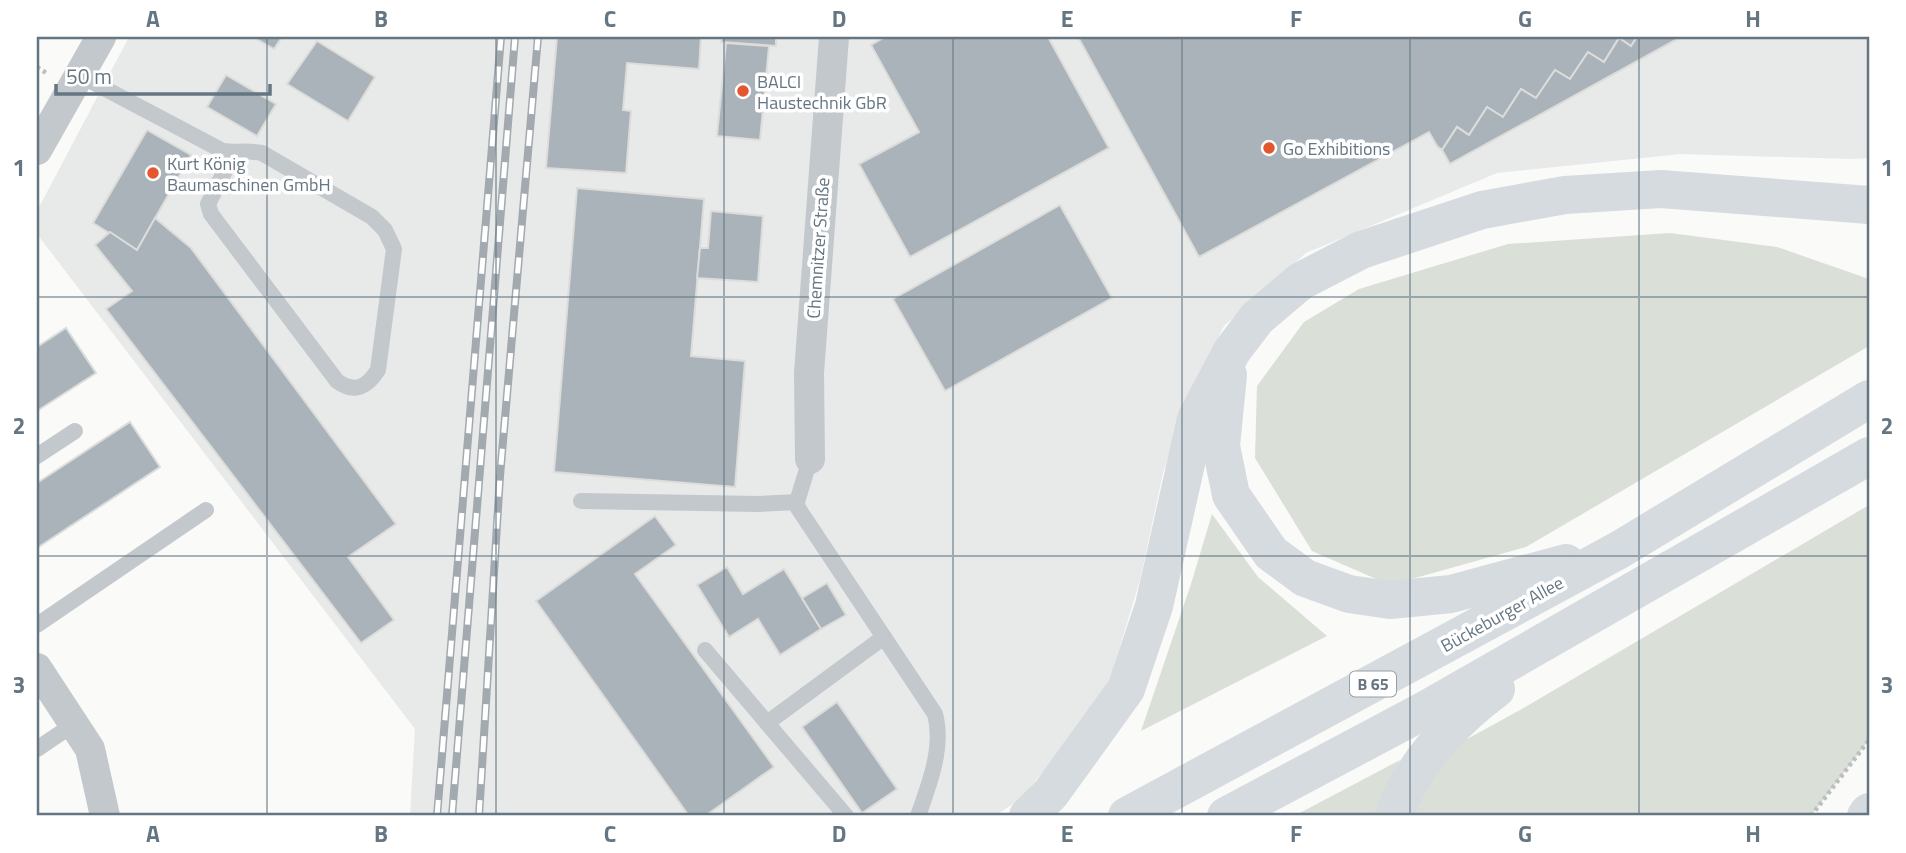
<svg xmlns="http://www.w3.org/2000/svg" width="1906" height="853" viewBox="0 0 1906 853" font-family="'Titillium Web',sans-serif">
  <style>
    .built { fill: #e8e9e9 }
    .green { fill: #dadfd7 }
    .building { fill: #aab3b9; stroke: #dcdcda; stroke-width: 2 }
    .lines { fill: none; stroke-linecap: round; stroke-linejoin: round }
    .path { stroke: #bbbfc2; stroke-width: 4.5; stroke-dasharray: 3.5 3.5; stroke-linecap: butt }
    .lane { stroke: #c3c8cc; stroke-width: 16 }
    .street { stroke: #c3c8cc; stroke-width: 30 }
    .secondary { stroke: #d6dbdf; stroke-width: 38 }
    .highway { stroke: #d6dbdf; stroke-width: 38 }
    .rail-casing { stroke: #a2aab0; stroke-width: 8 }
    .rail { stroke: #fff; stroke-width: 5; stroke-dasharray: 16; stroke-linecap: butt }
    .grid { fill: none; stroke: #657683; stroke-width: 2; stroke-opacity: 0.55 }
    .poi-dot { fill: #e4572e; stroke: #fff; stroke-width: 2.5 }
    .labels { text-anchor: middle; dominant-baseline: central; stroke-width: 7; stroke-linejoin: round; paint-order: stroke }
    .shield { fill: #fff; stroke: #939fa8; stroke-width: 2 }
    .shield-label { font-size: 16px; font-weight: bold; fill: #657683 }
    .poi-label { font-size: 18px; fill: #657683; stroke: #fff; text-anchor: start }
    .street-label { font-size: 18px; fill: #657683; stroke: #fff }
    .neatline { fill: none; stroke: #657683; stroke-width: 2.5 }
    .grid-label { font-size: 23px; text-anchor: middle; font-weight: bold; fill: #657683 }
  </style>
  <rect width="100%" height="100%" fill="#fafaf8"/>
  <polygon class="built" points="129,37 1869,37 1869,158 1853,159 1681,154 1497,173 1306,253 1224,326 1191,392 1163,473 1140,580 1111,676 1087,720 1018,801 994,816 410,816 415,729 37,234 37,211"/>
  <g class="green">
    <polygon points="1670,233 1777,247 1869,279 1869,346 1526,547 1390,585 1312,551 1255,458 1257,386 1304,322 1359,289 1508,244"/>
    <polygon points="1869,505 1869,740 1811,816 1394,816 1418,766 1520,710"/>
    <polygon points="1212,514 1258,577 1327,636 1141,731 1191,584"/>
    <polygon points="1400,760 1384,793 1376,816 1294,816"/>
  </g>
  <g class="building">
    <polygon points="253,37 282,37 274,49"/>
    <polygon points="557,37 701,37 699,69 627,63 623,110 631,111 626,173 546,168"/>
    <polygon points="722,37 776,37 776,46 721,42"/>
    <polygon points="885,37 1048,37 1109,148 910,257 859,164 919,132 871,45"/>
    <polygon points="1078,37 1637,37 1631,46 1619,38 1604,62 1588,52 1570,79 1555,70 1536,98 1521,89 1503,117 1487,107 1469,135 1457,127 1442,150 1437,146 1429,132 1199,257"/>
    <polygon points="1637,37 1681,37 1450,164 1442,150 1457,127 1469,135 1487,107 1503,117 1521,89 1536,98 1555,70 1570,79 1588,52 1604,62 1619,38 1631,46"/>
    <polygon points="317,41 375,77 348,121 287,84"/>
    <polygon points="726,43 769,46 760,140 717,136"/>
    <polygon points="226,75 276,104 257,136 207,107"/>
    <polygon points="147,130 191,155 137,250 93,223"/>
    <polygon points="577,188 704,199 691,356 745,361 735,487 554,472"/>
    <polygon points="1060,205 1112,298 945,391 893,299"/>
    <polygon points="711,211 763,216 758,282 697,278 700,248 708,248"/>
    <polygon points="155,218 191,248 396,524 348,557 394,620 361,643 106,309 132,291 95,245 110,232 137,250"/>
    <polygon points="66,328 96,373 37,411 37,347"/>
    <polygon points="130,422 160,467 37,548 37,483"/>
    <polygon points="655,516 676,545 635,574 774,767 705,816 689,816 536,601"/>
    <polygon points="727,567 743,594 784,569 821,629 780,655 758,619 729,637 697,585"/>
    <polygon points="827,583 846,615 821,629 802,598"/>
    <polygon points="837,702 897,789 862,813 802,727"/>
  </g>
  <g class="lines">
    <g class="path">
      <polyline points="37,67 48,74"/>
      <polyline points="1811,816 1869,740"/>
    </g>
    <g class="lane">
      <path d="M 81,76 L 223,151 C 237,153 248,150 262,153 L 372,217 L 385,230 L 394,249 L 378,370 C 367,387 355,394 337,381 L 211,214 L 208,204 L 234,153"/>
      <polyline points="37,456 75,431"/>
      <path d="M 810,459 L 797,502 L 798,508 L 935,714 C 944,747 929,785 918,816"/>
      <polyline points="581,501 759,504 797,502"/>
      <polyline points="37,625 206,510"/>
      <polyline points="705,650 846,816"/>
      <polyline points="767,723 884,637"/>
      <polyline points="37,749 74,724"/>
    </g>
    <g class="street">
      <polyline points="37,150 101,37"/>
      <polyline points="810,459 809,373 834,37"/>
      <polyline points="37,668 90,749 105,816"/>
    </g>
    <polyline class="secondary" points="1866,816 1869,812"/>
    <g class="highway">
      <polyline points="1228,375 1221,446 1231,495 1271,553 1305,578 1349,594 1390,600 1451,594 1566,563"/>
      <polyline points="1028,816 1051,793 1126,689 1154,606 1196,419 1232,351 1257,318 1301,281 1361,250 1482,210 1565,195 1661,189 1869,205"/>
      <polyline points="1127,816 1619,550 1869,399"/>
      <polyline points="1226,816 1427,709 1869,456"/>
      <path d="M 1394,816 C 1411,765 1453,721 1496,689"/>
    </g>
    <g class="rail-casing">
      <g id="rail">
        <polyline points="437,816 501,37"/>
        <polyline points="452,816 515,37"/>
        <polyline points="479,816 500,476 538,37"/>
      </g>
    </g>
    <use href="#rail" class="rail"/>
  </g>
  <path class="grid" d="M 267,37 L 267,816M 496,37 L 496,816M 724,37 L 724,816M 953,37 L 953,816M 1182,37 L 1182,816M 1410,37 L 1410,816M 1639,37 L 1639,816M 37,297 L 1869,297M 37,556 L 1869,556"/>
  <g class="poi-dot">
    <circle cx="743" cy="91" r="7"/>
    <circle cx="1269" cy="148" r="7"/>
    <circle cx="153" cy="173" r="7"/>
  </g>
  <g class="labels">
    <rect class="shield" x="1350" y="671.5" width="46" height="25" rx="5"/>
    <g class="shield-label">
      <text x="1373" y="684">B 65</text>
    </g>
    <g class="poi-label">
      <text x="757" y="81">BALCI<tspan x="757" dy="21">Haustechnik GbR</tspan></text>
      <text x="1283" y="148">Go Exhibitions</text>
      <text x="167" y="163">Kurt König<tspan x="167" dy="21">Baumaschinen GmbH</tspan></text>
    </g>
    <g class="street-label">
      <text transform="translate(818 248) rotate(-86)">Chemnitzer Straße</text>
      <text transform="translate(1502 614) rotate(-29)">Bückeburger Allee</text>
    </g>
  </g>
  <rect width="1906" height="853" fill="none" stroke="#ffffff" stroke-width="77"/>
  <path d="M56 84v10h214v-10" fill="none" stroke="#657683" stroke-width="3.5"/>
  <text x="66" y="84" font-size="21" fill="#657683" stroke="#ffffff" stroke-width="5" paint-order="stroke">50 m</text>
  <rect x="38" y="38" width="1830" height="776" class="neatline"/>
  <g class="grid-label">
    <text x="153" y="27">A</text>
    <text x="381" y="27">B</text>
    <text x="610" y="27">C</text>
    <text x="839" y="27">D</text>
    <text x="1067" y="27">E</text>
    <text x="1296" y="27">F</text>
    <text x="1525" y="27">G</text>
    <text x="1753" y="27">H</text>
    <text x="19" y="176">1</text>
    <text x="1887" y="176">1</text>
    <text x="19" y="434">2</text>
    <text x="1887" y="434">2</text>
    <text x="19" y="693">3</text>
    <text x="1887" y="693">3</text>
    <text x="153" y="842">A</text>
    <text x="381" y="842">B</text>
    <text x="610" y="842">C</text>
    <text x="839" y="842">D</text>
    <text x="1067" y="842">E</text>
    <text x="1296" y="842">F</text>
    <text x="1525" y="842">G</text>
    <text x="1753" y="842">H</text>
  </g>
</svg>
